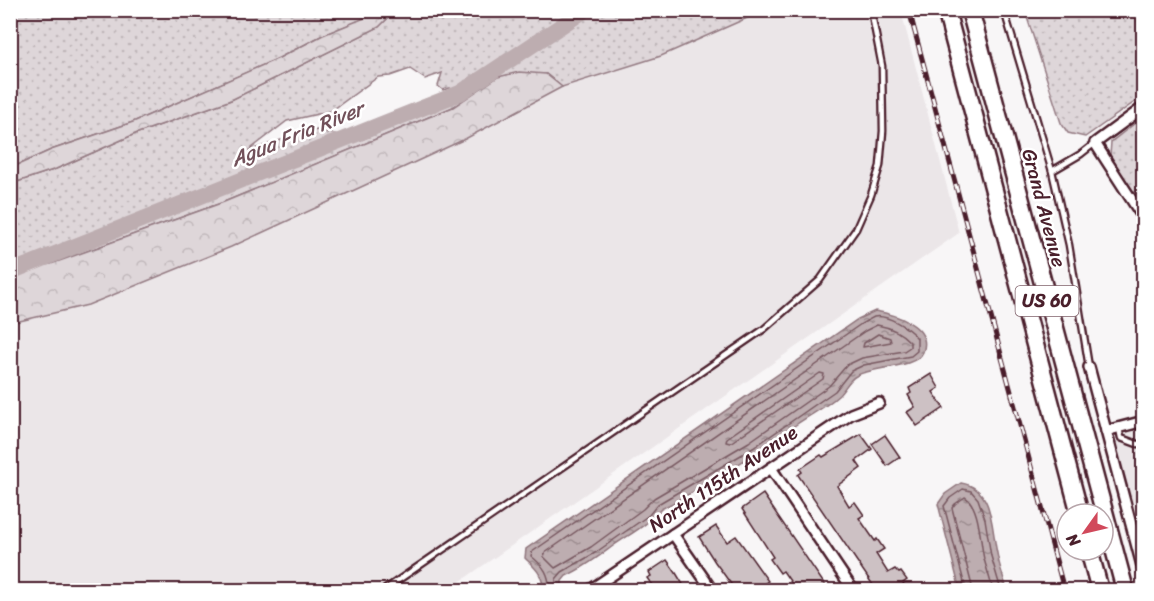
<svg xmlns="http://www.w3.org/2000/svg" width="1154" height="601" viewBox="0 0 1154 601" font-family="Sriracha,sans-serif">
  <style>
    .built { fill: #ebe6e8 }
    .grass { fill: url(#grass-dots); stroke: #947a82; stroke-width: 1.5; fill-rule: evenodd }
    .forest { fill: url(#forest-crowns); stroke: #947a82; stroke-width: 1.5 }
    .water { fill: url(#water-ripples); stroke: #8f747b; stroke-width: 1.5 }
    .lines { fill: none; stroke-linecap: round; stroke-linejoin: round }
    .shore { stroke: #785860; stroke-width: 1.5 }
    .river { stroke: #bdadb0; stroke-width: 16 }
    .building { fill: #cdc1c4; stroke: #4a1f2b; stroke-width: 1.5 }
    .service-casing { stroke: #4a1f2b; stroke-width: 9 }
    .minor-casing { stroke: #4a1f2b; stroke-width: 14 }
    .trunk-casing { stroke: #4a1f2b; stroke-width: 21 }
    .service { stroke: #fff; stroke-width: 4.5 }
    .minor { stroke: #fff; stroke-width: 9 }
    .trunk { stroke: #fff; stroke-width: 16 }
    .rail-casing { stroke: #4a1f2b; stroke-width: 5 }
    .rail { stroke: #fff; stroke-width: 3; stroke-dasharray: 9; stroke-linecap: butt }
    .labels { text-anchor: middle; dominant-baseline: central; stroke-width: 5; stroke-linejoin: round; paint-order: stroke }
    .shield { fill: #fff; stroke: #80626b; stroke-width: 1.5 }
    .shield-label { font-size: 18px; font-weight: bold; fill: #4a1f2b }
    .street-label { font-size: 20px; fill: #4a1f2b; stroke: #fff }
    .water-label { font-size: 21px; font-style: italic; fill: #72515a; stroke: #fff }
  </style>
  <defs>
    <pattern id="grass-dots" width="8" height="8" patternUnits="userSpaceOnUse" patternTransform="scale(1.5)"><rect width="8" height="8" fill="#ded6d9"/><path d="M2 2h.1M6 6h.1" fill="none" stroke="#c0b7ba" stroke-width="1.8" stroke-linecap="round"/></pattern>
    <pattern id="forest-crowns" width="20" height="18" patternUnits="userSpaceOnUse" patternTransform="scale(1.5)"><rect width="20" height="18" fill="#ded6d9"/><path d="M2 6a3 3 0 1 1 6 0M12 15a3 3 0 1 1 6 0" fill="none" stroke="#c0b7ba"/></pattern>
    <pattern id="water-ripples" width="26" height="14" patternUnits="userSpaceOnUse" patternTransform="scale(1.5)"><rect width="26" height="14" fill="#bdadb0"/><path d="M2 4q2-2 4 0t4 0M15 11q2-2 4 0t4 0" fill="none" stroke="#9c8c8f"/></pattern>
  </defs>
  <rect width="100%" height="100%" fill="#f8f6f7"/>
  <filter id="ink" filterUnits="userSpaceOnUse"><feTurbulence type="fractalNoise" baseFrequency=".0167" numOctaves="2"/><feDisplacementMap in="SourceGraphic" scale="12" xChannelSelector="R" yChannelSelector="G"/><feConvolveMatrix kernelMatrix="1 2 1 2 8 2 1 2 1" color-interpolation-filters="sRGB"/></filter>
  <g filter="url(#ink)">
    <g class="built">
      <polygon points="763,11 901,11 959,233 448,590 11,590 10,323 88,305 465,139 562,87 661,56"/>
      <polygon points="1143,425 1143,500 1128,504 1111,433"/>
    </g>
    <g class="grass">
      <polygon points="11,11 384,11 323,35 279,58 133,122 51,150 11,168"/>
      <path d="M 390,11 L 763,11 L 661,56 L 562,87 L 546,74 L 498,77 L 453,107 L 224,202 L 51,264 L 11,267 L 11,184 L 56,169 L 135,134 L 231,100 L 379,27 L 391,15 ZM 410,69 L 425,79 L 442,73 L 438,86 L 443,90 L 450,88 L 455,100 L 361,140 L 317,130 L 293,136 L 248,151 L 287,121 L 331,111 L 378,77 L 390,76 Z"/>
      <polygon points="1025,11 1143,11 1143,96 1085,137 1068,133 1061,123"/>
      <polygon points="1143,117 1143,207 1110,156 1111,142"/>
    </g>
    <g class="forest">
      <polygon points="384,10 390,11 391,15 379,27 231,100 135,134 56,169 11,184 11,168 51,150 133,122 279,58 323,35"/>
      <polygon points="519,72 546,74 562,87 465,139 231,247 88,305 11,323 11,267 51,264 224,202 453,107 498,77"/>
    </g>
    <g class="water">
      <path d="M 875,311 C 894,314 933,326 923,352 C 916,369 872,366 856,376 C 848,380 845,390 838,396 C 826,407 810,415 797,424 C 753,455 709,485 661,509 C 648,525 630,534 613,546 C 598,557 584,568 566,576 L 562,581 L 562,590 L 543,590 C 543,574 536,569 525,558 L 526,549 L 858,319 Z"/>
      <path d="M 961,483 C 994,488 991,527 997,553 C 999,566 1004,578 1007,590 L 960,590 L 938,504 L 945,494 Z"/>
    </g>
    <g class="lines">
      <g class="shore">
        <path d="M 877,325 C 889,327 902,333 910,342 L 910,347 L 904,351 L 862,358 L 847,365 L 829,386 L 749,442 L 654,498 L 643,509 L 591,547 L 555,568 L 544,557 L 545,553 L 865,331 Z"/>
        <polygon points="878,334 890,338 891,342 863,347 864,343"/>
        <polygon points="820,373 824,374 823,379 730,443 726,442 727,438"/>
        <path d="M 549,590 C 550,575 544,566 531,556 L 532,552 L 861,324 C 865,322 870,319 874,317 C 887,314 909,328 917,338 L 917,351 L 911,356 L 864,365 L 851,371 L 835,391 L 753,448 L 658,504 L 649,515 L 595,553 L 562,572 L 556,579 L 556,590"/>
        <polyline points="966,590 944,506 950,498 963,489 971,491 978,499 985,519 991,556 1001,590"/>
        <path d="M 973,590 L 952,508 L 955,504 L 965,497 C 980,506 980,542 984,559 C 987,569 990,580 993,590"/>
      </g>
      <polyline class="river" points="10,272 460,93 585,10"/>
    </g>
    <g class="building">
      <polygon points="931,374 939,388 933,392 944,408 917,426 907,412 915,407 908,395 911,393 909,388"/>
      <polygon points="861,434 872,449 856,461 861,468 837,486 849,506 855,502 864,515 859,518 875,541 877,539 884,549 876,554 888,573 895,569 899,573 901,572 907,580 903,583 908,591 877,591 798,475 802,472 800,469 821,455 823,457"/>
      <polygon points="885,435 900,457 887,466 872,444"/>
      <polygon points="763,494 827,588 823,591 797,591 783,571 780,573 770,559 773,557 742,509"/>
      <polygon points="716,526 727,542 736,536 768,581 758,588 760,591 736,591 715,562 699,537"/>
      <polygon points="667,560 676,573 687,591 656,591 647,578 651,576 649,572"/>
    </g>
    <g class="lines">
      <g class="service-casing">
        <g id="service">
          <polyline points="1004,10 1052,171 1069,245 1089,367"/>
          <polyline points="1052,171 1081,154 1095,143"/>
          <polyline points="1119,428 1121,438 1137,444 1144,444"/>
          <polyline points="384,590 764,329 820,280 856,229 871,195 880,166 883,131 882,66 871,10"/>
        </g>
      </g>
      <g class="minor-casing">
        <g id="minor">
          <polyline points="1144,107 1095,143 1144,219"/>
          <polyline points="1089,367 1144,573"/>
          <polyline points="1106,431 1144,421"/>
          <polyline points="771,468 853,590"/>
          <polyline points="673,534 712,590"/>
          <polyline points="590,590 851,414 879,403"/>
        </g>
      </g>
      <g class="trunk-casing">
        <g id="trunk">
          <polyline points="946,10 1080,514"/>
          <polyline points="970,10 1125,590"/>
          <polyline points="1089,550 1100,590"/>
        </g>
      </g>
      <use href="#service" class="service"/>
      <use href="#minor" class="minor"/>
      <use href="#trunk" class="trunk"/>
      <g class="rail-casing">
        <polyline id="rail" points="909,10 1064,590"/>
      </g>
      <use href="#rail" class="rail"/>
    </g>
  </g>
  <g class="labels">
    <rect class="shield" x="1015.5" y="286" width="63" height="30" rx="4.5"/>
    <g class="shield-label">
      <text x="1047" y="301">US 60</text>
    </g>
    <g class="street-label">
      <text transform="translate(1044 208) rotate(75)">Grand Avenue</text>
      <text transform="translate(723 479) rotate(-34)">North 115th Avenue</text>
    </g>
    <g class="water-label">
      <text transform="translate(297 134) rotate(-22)">Agua Fria River</text>
    </g>
  </g>
  <rect width="1154" height="601" fill="none" stroke="#fff" stroke-width="36"/>
  <rect x="18" y="18" width="1118" height="565" fill="none" stroke="#4a1f2b" stroke-width="2" filter="url(#ink)"/>
  <g transform="translate(1085 532) rotate(236)"><circle r="28" fill="#ffffff" stroke="#b7a5aa" stroke-width="1.5"/>
  <path d="M0-4.5L10 22L0 15L-10 22Z" fill="#d1495b"/>
  <text y="-9" font-size="16" font-weight="bold" text-anchor="middle" fill="#4a1f2b">N</text>
  </g>
</svg>
